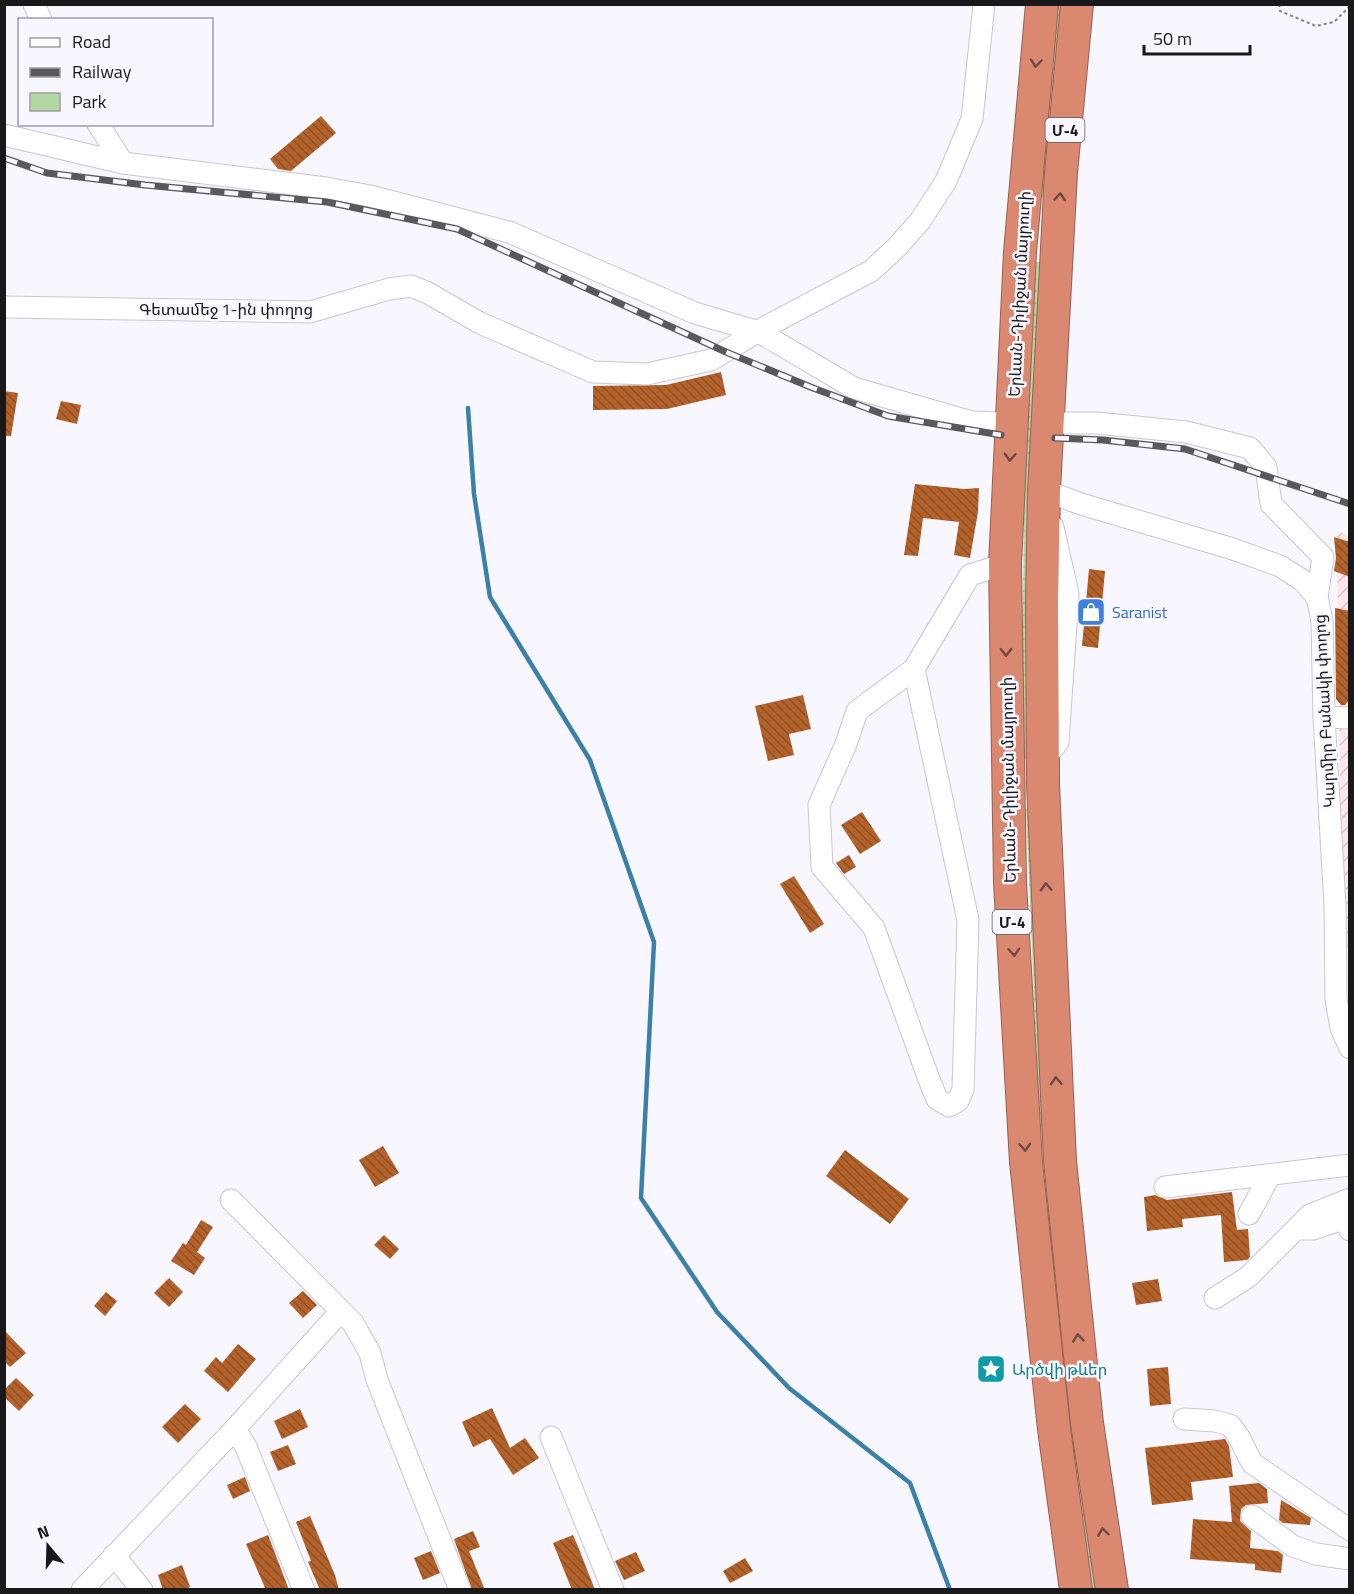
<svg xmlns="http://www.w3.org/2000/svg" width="1354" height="1594" viewBox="0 0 1354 1594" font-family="'Titillium Web','Noto Sans Armenian',sans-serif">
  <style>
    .industrial { fill: url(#industrial-furrows) }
    .green { fill: url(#green-dots) }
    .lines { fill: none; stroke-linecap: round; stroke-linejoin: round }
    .stream { stroke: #3a80a9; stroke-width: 4.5 }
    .building { fill: url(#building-back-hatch) }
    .minor-casing { stroke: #c9c7ce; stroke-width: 23 }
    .highway-casing { stroke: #966152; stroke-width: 34 }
    .path { stroke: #828086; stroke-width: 2; stroke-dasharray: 3 3; stroke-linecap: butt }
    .minor { stroke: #fff; stroke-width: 21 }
    .highway { stroke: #da8870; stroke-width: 32 }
    .rail-casing { stroke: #59585c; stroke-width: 7 }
    .rail { stroke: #f8f6fe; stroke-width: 4.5; stroke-dasharray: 14; stroke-linecap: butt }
    .oneway { stroke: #704a41 }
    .labels { text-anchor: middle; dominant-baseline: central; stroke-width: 5; stroke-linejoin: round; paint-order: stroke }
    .shield { fill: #f8f6fe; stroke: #5c5b5f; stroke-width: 1.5 }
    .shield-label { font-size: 15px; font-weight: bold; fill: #19181b }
    .street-label { font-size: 16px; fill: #19181b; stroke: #f8f6fe }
    .shop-label { font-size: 16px; fill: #366cbe; stroke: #f8f6fe; text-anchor: start }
    .culture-label { font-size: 16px; fill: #0d838f; stroke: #f8f6fe; text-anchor: start }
  </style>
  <defs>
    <pattern id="industrial-furrows" width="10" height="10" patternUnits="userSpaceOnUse" patternTransform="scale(1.5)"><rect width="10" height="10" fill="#fde7e9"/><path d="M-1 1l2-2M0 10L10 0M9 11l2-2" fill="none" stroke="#d8c5c7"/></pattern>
    <pattern id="green-dots" width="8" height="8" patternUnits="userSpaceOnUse" patternTransform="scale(1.5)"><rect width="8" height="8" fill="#b2d7a1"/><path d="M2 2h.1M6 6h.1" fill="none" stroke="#98b88a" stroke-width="1.8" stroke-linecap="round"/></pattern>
    <pattern id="building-back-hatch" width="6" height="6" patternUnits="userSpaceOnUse" patternTransform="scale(1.5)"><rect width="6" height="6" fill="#b3622b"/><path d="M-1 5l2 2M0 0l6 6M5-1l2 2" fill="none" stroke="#915024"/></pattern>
  </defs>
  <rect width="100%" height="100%" fill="#f8f6fe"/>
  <polygon class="industrial" points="1337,531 1350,536 1349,947 1342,946"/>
  <g class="green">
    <polygon points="1055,5 1065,5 1045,198 1036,196"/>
    <path d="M 1032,262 L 1041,262 L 1035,761 L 1023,759 C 1022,593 1024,428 1032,262 Z"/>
    <polygon points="1026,809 1036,809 1087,1504 1096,1589 1085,1589 1062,1387 1038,1091"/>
  </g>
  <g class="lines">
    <polyline class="stream" points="468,408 474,494 490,597 590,760 654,942 641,1198 717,1312 789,1388 910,1483 950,1590"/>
  </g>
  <g class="building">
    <polygon points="321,116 336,133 291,171 278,169 270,159"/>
    <polygon points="721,372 726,395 667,409 593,410 593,386 666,385"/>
    <polygon points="4,391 18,393 11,436 4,436"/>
    <polygon points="61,401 81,405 77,424 56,419"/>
    <polygon points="915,484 964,489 979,488 978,512 970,558 954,555 959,522 923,518 918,556 904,555"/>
    <polygon points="1334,537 1350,542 1350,577 1334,571 1336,558"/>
    <polygon points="1089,569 1105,571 1098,648 1082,646"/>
    <polygon points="1335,608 1350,611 1350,699 1345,705 1341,705 1336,699"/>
    <polygon points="803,695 811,729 789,734 794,755 768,761 755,706"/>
    <polygon points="862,812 881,841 860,854 841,825"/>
    <polygon points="849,855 856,867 844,874 836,863"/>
    <polygon points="794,876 824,924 810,933 780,884"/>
    <polygon points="383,1146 399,1173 375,1187 359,1160"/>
    <polygon points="845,1150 909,1199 890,1224 826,1176"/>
    <polygon points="1232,1192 1237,1230 1248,1229 1250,1257 1247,1260 1224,1262 1221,1215 1182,1219 1183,1227 1147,1231 1144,1197 1155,1195 1167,1200"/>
    <polygon points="201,1220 213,1227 197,1252 205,1258 194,1275 171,1261 183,1243 186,1245"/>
    <polygon points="384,1235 399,1249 390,1259 374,1245"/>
    <polygon points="169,1278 183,1292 169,1307 154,1293"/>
    <polygon points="1158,1279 1162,1301 1136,1305 1132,1283"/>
    <polygon points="303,1291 317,1305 303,1318 289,1303"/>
    <polygon points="106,1292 117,1301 105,1316 94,1306"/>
    <polygon points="4,1330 26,1353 10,1367 4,1361"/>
    <polygon points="238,1344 256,1359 228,1392 204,1371 216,1357 222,1363"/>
    <polygon points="1168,1367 1171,1404 1150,1406 1147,1369"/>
    <polygon points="16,1378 34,1395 19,1411 4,1397 4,1390"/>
    <polygon points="185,1404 201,1419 178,1443 162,1427"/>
    <polygon points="492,1408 510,1448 525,1438 539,1458 513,1475 490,1439 473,1447 462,1422"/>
    <polygon points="300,1409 308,1427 282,1439 274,1421"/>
    <polygon points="1225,1439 1229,1446 1233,1477 1191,1482 1193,1500 1152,1505 1145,1448"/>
    <polygon points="288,1445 296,1464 278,1471 270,1452"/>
    <polygon points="245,1477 250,1491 233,1499 227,1485"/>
    <polygon points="1259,1483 1267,1489 1268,1503 1246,1505 1241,1509 1240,1521 1251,1531 1250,1548 1278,1551 1283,1555 1281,1573 1255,1570 1255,1564 1190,1559 1193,1519 1232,1522 1229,1486"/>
    <polygon points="1281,1500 1311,1518 1310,1525 1283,1523 1279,1520"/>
    <polygon points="310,1516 335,1575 339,1590 320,1590 308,1562 311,1561 296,1522"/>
    <polygon points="473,1531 480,1547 469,1551 485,1590 472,1590 454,1539"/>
    <polygon points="268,1535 273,1548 289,1590 266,1590 246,1544"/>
    <polygon points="573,1535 579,1549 595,1590 572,1590 553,1543"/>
    <polygon points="431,1551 440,1573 423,1580 414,1558"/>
    <polygon points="636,1552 645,1571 624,1580 615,1561"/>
    <polygon points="745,1558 753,1571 730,1583 723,1571"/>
    <polygon points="182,1565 190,1587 184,1590 163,1590 158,1575"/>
  </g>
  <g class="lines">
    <g class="minor-casing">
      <g id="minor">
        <polyline points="34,4 41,20"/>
        <polyline points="98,124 123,163"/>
        <polyline points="4,135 123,163 326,188 370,196 509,232 695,313 759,332 854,388 972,422 998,423"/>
        <polyline points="4,307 310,312 389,289 411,286 428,293 480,323 593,372 647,374 711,360 767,326 871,271 896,248 920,221 946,181 972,119 984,4"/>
        <polyline points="1055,423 1097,423 1186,432 1250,448 1266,467 1271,504 1323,557 1317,597"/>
        <polyline points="1044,490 1081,504 1233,549 1280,566 1302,580 1317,597 1322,621 1324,717 1335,905 1336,999 1341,1028 1350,1048"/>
        <polyline points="914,669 857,711 846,744 819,805 822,867 874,928 930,1082 937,1099 949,1106 958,1101 963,1090 968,920 914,669 970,575 1005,564"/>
        <polyline points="1324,717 1350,718"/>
        <polyline points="1047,756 1058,742 1068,594 1053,527"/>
        <polyline points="1165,1187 1350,1165"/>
        <polyline points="231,1200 353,1323 370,1353 377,1380 460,1590"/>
        <polyline points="1249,1214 1270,1175"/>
        <polyline points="1297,1229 1313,1229 1345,1218 1350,1230"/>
        <polyline points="1215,1298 1248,1277 1310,1215 1350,1199"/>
        <polyline points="1184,1419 1215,1421 1230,1425 1239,1437 1252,1463 1350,1530"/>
        <polyline points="232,1432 240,1437 246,1447 304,1590"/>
        <polyline points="551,1437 613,1590"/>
        <polyline points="1252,1516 1293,1546 1316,1554 1350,1559"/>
        <polyline points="114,1555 142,1590"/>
        <polyline points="82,1590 232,1432 341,1311"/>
      </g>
    </g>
    <g class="highway-casing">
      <g id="highway">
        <polyline points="1042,4 1020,252 1005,564 1010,883 1026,1162 1054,1429 1076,1590"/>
        <polyline points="1077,4 1061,173 1044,490 1042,603 1043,784 1060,1161 1087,1423 1112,1590"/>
      </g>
    </g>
    <polyline class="path" points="1279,4 1280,11 1316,26 1334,22 1350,6"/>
    <use href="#minor" class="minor"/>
    <use href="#highway" class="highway"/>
    <g class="rail-casing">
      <g id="rail">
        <polyline points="4,158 47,173 145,185 327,202 457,229 726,352 813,388 888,416 1001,435"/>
        <polyline points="1055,438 1103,440 1185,449 1350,504"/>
      </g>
    </g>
    <use href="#rail" class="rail"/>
  </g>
  <defs><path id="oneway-chevron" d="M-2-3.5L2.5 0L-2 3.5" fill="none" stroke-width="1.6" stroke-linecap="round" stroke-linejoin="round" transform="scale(1.5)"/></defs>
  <g class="oneway">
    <use href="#oneway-chevron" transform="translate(1036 63) rotate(95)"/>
    <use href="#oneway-chevron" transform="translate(1060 197) rotate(-86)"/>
    <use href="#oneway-chevron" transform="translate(1010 457) rotate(93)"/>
    <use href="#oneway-chevron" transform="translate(1006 652) rotate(89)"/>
    <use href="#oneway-chevron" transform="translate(1046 887) rotate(-93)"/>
    <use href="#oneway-chevron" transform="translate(1014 952) rotate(87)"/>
    <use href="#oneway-chevron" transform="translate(1056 1081) rotate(-93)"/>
    <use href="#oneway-chevron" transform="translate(1025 1147) rotate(87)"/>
    <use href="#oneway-chevron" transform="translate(1078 1338) rotate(-96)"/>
    <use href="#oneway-chevron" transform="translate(1103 1532) rotate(-98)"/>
  </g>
  <defs>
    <g id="shop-square" transform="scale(1.5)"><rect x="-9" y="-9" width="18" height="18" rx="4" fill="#3f7fe0" stroke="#f8f6fe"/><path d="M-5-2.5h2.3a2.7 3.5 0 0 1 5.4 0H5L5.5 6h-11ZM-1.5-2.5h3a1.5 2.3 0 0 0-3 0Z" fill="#fff"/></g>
    <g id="sight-square" transform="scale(1.5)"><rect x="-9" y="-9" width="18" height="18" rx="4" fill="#0f9aa8" stroke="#f8f6fe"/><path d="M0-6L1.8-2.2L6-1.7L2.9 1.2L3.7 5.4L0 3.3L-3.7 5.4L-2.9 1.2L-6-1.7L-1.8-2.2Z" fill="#fff"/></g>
  </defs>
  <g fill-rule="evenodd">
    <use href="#shop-square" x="1091" y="612"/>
    <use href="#sight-square" x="991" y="1369"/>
  </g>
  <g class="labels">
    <g class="shield">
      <rect x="1045.5" y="118" width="39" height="24" rx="4.5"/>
      <rect x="992.5" y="910" width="39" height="24" rx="4.5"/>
    </g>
    <g class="shield-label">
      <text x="1065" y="130">Մ-4</text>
      <text x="1012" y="922">Մ-4</text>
    </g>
    <g class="street-label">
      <text transform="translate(1019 294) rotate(-87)">Երևան-Դիլիջան մայրուղի</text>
      <text x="226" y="309">Գետամեջ 1-ին փողոց</text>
      <text transform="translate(1324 711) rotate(-93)">Կարմիր Բանակի փողոց</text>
      <text transform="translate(1008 780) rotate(-91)">Երևան-Դիլիջան մայրուղի</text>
    </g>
    <g class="shop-label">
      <text x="1112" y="612">Saranist</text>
    </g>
    <g class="culture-label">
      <text x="1012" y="1369">Արծվի թևեր</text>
    </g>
  </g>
  <rect width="1354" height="1594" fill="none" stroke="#19181b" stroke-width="12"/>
  <rect x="18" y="18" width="195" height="108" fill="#f8f6fe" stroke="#9f9da3" stroke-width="1.5"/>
  <rect x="30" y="38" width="30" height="9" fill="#ffffff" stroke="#9f9da3" stroke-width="1.5"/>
  <text x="72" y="48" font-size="18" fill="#19181b">Road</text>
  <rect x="30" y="68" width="30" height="9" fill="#59585c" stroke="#9f9da3" stroke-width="1.5"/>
  <text x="72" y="78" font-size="18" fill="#19181b">Railway</text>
  <rect x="30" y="93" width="30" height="18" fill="#b2d7a1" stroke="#9f9da3" stroke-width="1.5"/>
  <text x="72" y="108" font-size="18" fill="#19181b">Park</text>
  <g transform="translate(48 1546) rotate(341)" stroke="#f8f6fe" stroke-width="4.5" paint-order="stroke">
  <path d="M0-4.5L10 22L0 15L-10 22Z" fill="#19181b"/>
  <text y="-9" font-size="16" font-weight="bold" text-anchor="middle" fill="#19181b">N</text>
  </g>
  <path d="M1144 45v9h106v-9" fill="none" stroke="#19181b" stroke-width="3"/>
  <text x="1153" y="45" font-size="18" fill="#19181b" stroke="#f8f6fe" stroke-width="4.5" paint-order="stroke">50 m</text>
</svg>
